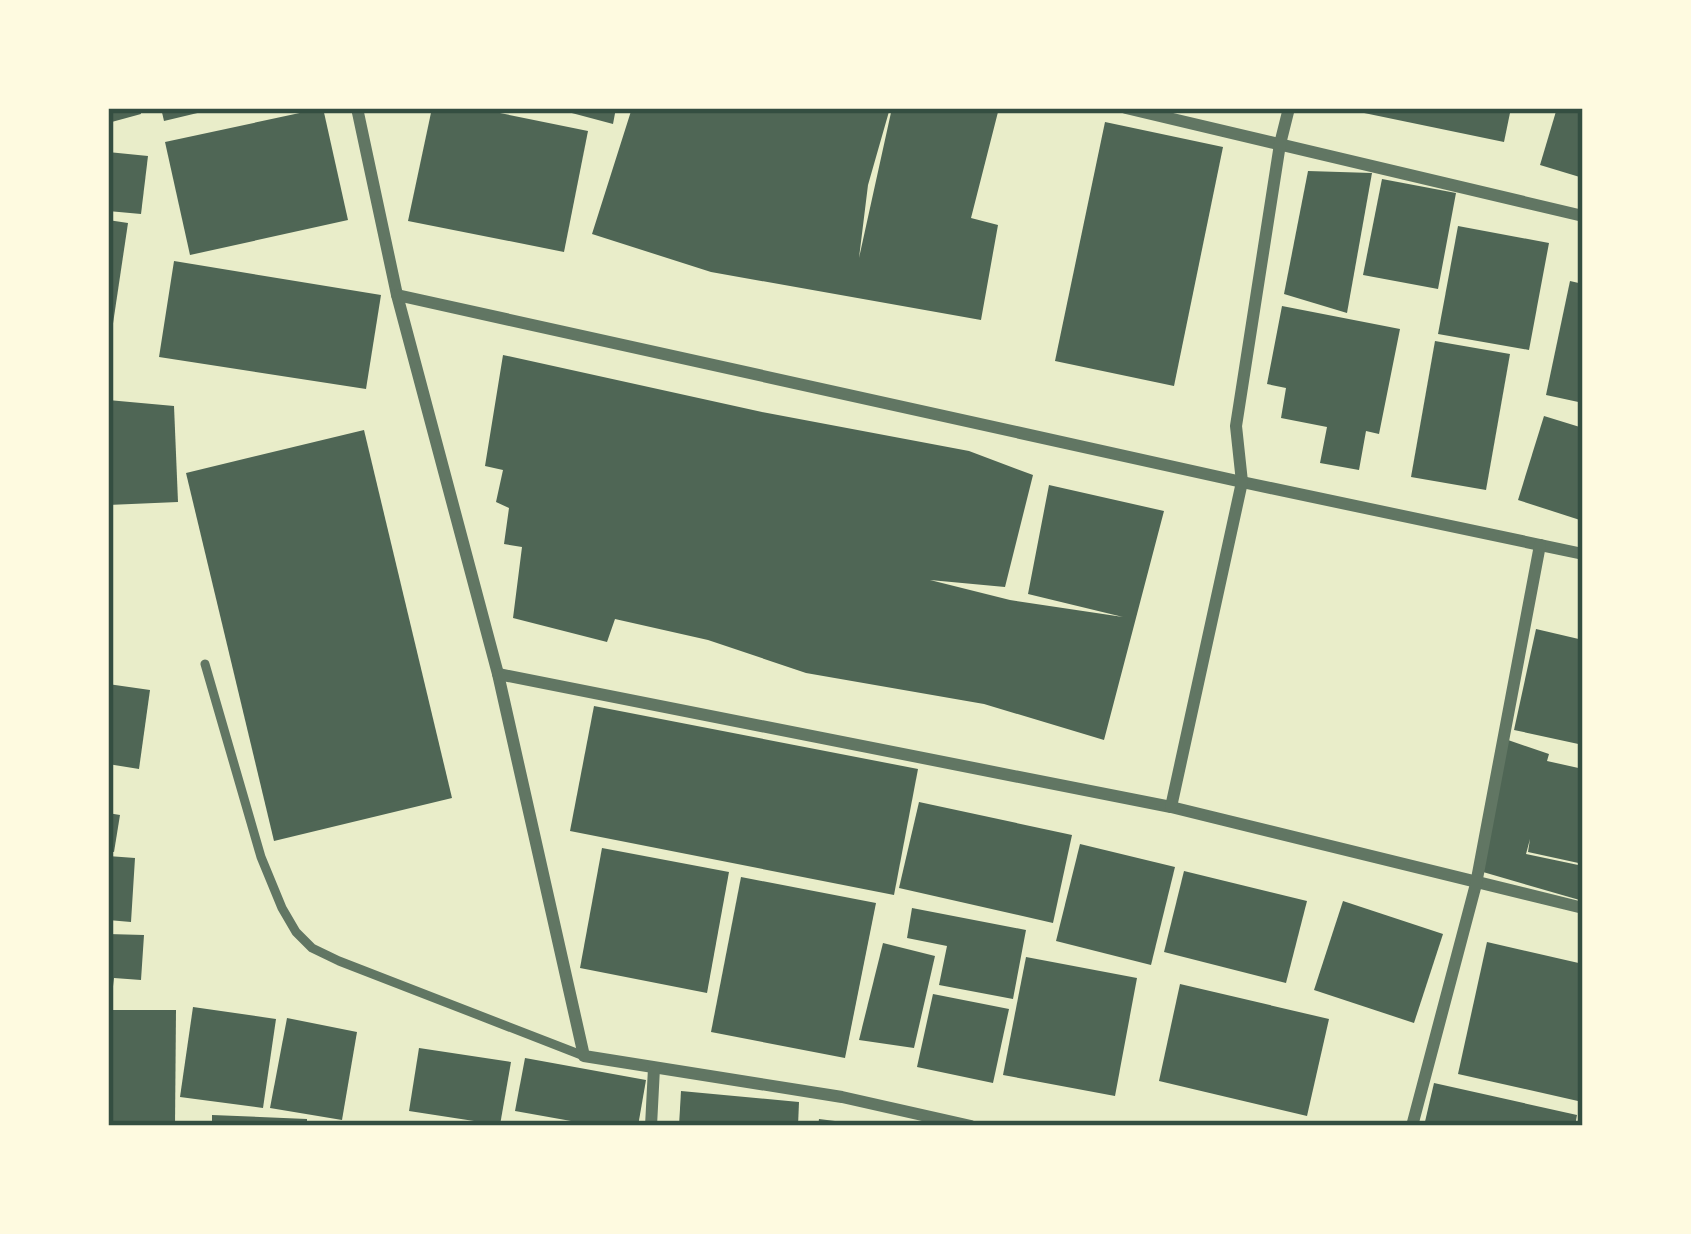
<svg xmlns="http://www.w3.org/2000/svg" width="1691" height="1234" viewBox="0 0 1691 1234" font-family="Inter,sans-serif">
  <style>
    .building { fill: #4f6655 }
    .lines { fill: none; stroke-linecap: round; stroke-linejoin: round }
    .service { stroke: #617663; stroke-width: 9 }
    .minor { stroke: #617663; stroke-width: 12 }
    .neatline { fill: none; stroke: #344e41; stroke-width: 4.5 }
  </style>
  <rect width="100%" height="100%" fill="#e9edc9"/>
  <g class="building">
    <polygon points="108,108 140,108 141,114 108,123"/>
    <polygon points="161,108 210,108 210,110 164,121"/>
    <polygon points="323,108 348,220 190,255 165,142"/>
    <polygon points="432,108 475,108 588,131 564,252 408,221"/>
    <polygon points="553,108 616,108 613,124"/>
    <polygon points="632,108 890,108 868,185 859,258 892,108 982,108 998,112 971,218 998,225 981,320 711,272 592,234"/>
    <polygon points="1340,108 1511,108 1504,142"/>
    <polygon points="1557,108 1583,108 1583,178 1540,165"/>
    <polygon points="1105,122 1223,147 1174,386 1055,361"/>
    <polygon points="108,152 148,156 141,214 108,211"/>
    <polygon points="1308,171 1372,173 1347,313 1284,294"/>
    <polygon points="1382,179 1456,193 1438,289 1363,275"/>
    <polygon points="108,220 128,223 111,337 108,337"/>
    <polygon points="1458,226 1549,243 1529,350 1438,334"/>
    <polygon points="174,261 381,295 366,389 159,357"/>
    <polygon points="1570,281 1583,284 1583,403 1546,395"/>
    <polygon points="1282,306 1400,329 1379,434 1366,431 1359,470 1320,463 1327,427 1281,418 1286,388 1267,384"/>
    <polygon points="1435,341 1510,354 1486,490 1411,477"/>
    <polygon points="503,355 762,412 969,451 1033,475 1005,587 930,580 1010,600 1123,617 1028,594 1049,485 1164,511 1104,740 984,704 806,673 708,640 615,619 607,642 513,618 522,547 504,544 509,508 496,502 503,470 485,466"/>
    <polygon points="108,400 174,406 178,502 108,505"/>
    <polygon points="1544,416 1583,428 1583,521 1518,500"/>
    <polygon points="364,430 452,798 274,841 186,473"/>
    <polygon points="1536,629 1583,640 1583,745 1514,730"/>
    <polygon points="108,684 150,690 139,769 108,764"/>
    <polygon points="594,706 918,769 894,895 570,831"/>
    <polygon points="1508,740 1549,754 1547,761 1583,769 1583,864 1528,852 1530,839 1526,854 1583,866 1583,901 1483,872"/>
    <polygon points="919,802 1072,835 1053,923 899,888"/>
    <polygon points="108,813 120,815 114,852 108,851"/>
    <polygon points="1080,844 1175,867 1151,965 1056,941"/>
    <polygon points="602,848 729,872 707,993 580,968"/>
    <polygon points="108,856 135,858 131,922 108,920"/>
    <polygon points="1184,871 1307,901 1286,983 1164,952"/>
    <polygon points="741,877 876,903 845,1058 711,1032"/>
    <polygon points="1343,901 1443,934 1414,1023 1314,990"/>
    <polygon points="912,908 1026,930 1013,999 939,985 947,946 907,938"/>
    <polygon points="108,934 144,935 141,980 114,978 111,1003"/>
    <polygon points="1487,942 1583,964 1583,1078 1578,1101 1458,1074"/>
    <polygon points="883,943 935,956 914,1048 859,1040"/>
    <polygon points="1026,957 1137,978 1115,1096 1003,1075"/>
    <polygon points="1180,984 1329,1019 1307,1116 1159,1081"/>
    <polygon points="933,994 1009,1009 993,1083 917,1067"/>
    <polygon points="193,1007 276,1019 263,1108 180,1097"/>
    <polygon points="108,1010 176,1010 175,1126 108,1126"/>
    <polygon points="287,1018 357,1032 342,1120 270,1108"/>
    <polygon points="419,1048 511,1062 500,1125 409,1111"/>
    <polygon points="525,1058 646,1080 638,1126 599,1126 515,1111"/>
    <polygon points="1434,1083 1577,1115 1575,1126 1424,1126"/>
    <polygon points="681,1091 799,1102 798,1126 679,1126"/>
    <polygon points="212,1115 307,1119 307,1126 212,1126"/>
    <polygon points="819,1119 851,1123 851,1126 818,1126"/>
  </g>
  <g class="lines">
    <polyline class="service" points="205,664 261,857 282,908 296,932 312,948 339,961 584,1056"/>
    <g class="minor">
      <polyline points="357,108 397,295 498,674 584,1056 842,1097 971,1126"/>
      <polyline points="1126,108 1583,216"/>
      <polyline points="397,295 1242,482 1583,554"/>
      <polyline points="498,674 1171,807 1583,908"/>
      <polyline points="1171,807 1242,482 1236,426 1280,144 1289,108"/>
      <polyline points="651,1126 654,1068"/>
      <polyline points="1412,1126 1476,884 1540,545"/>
    </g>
  </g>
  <rect width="1691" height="1234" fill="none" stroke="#fefae0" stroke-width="222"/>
  <rect x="111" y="111" width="1469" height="1012" class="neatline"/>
</svg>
